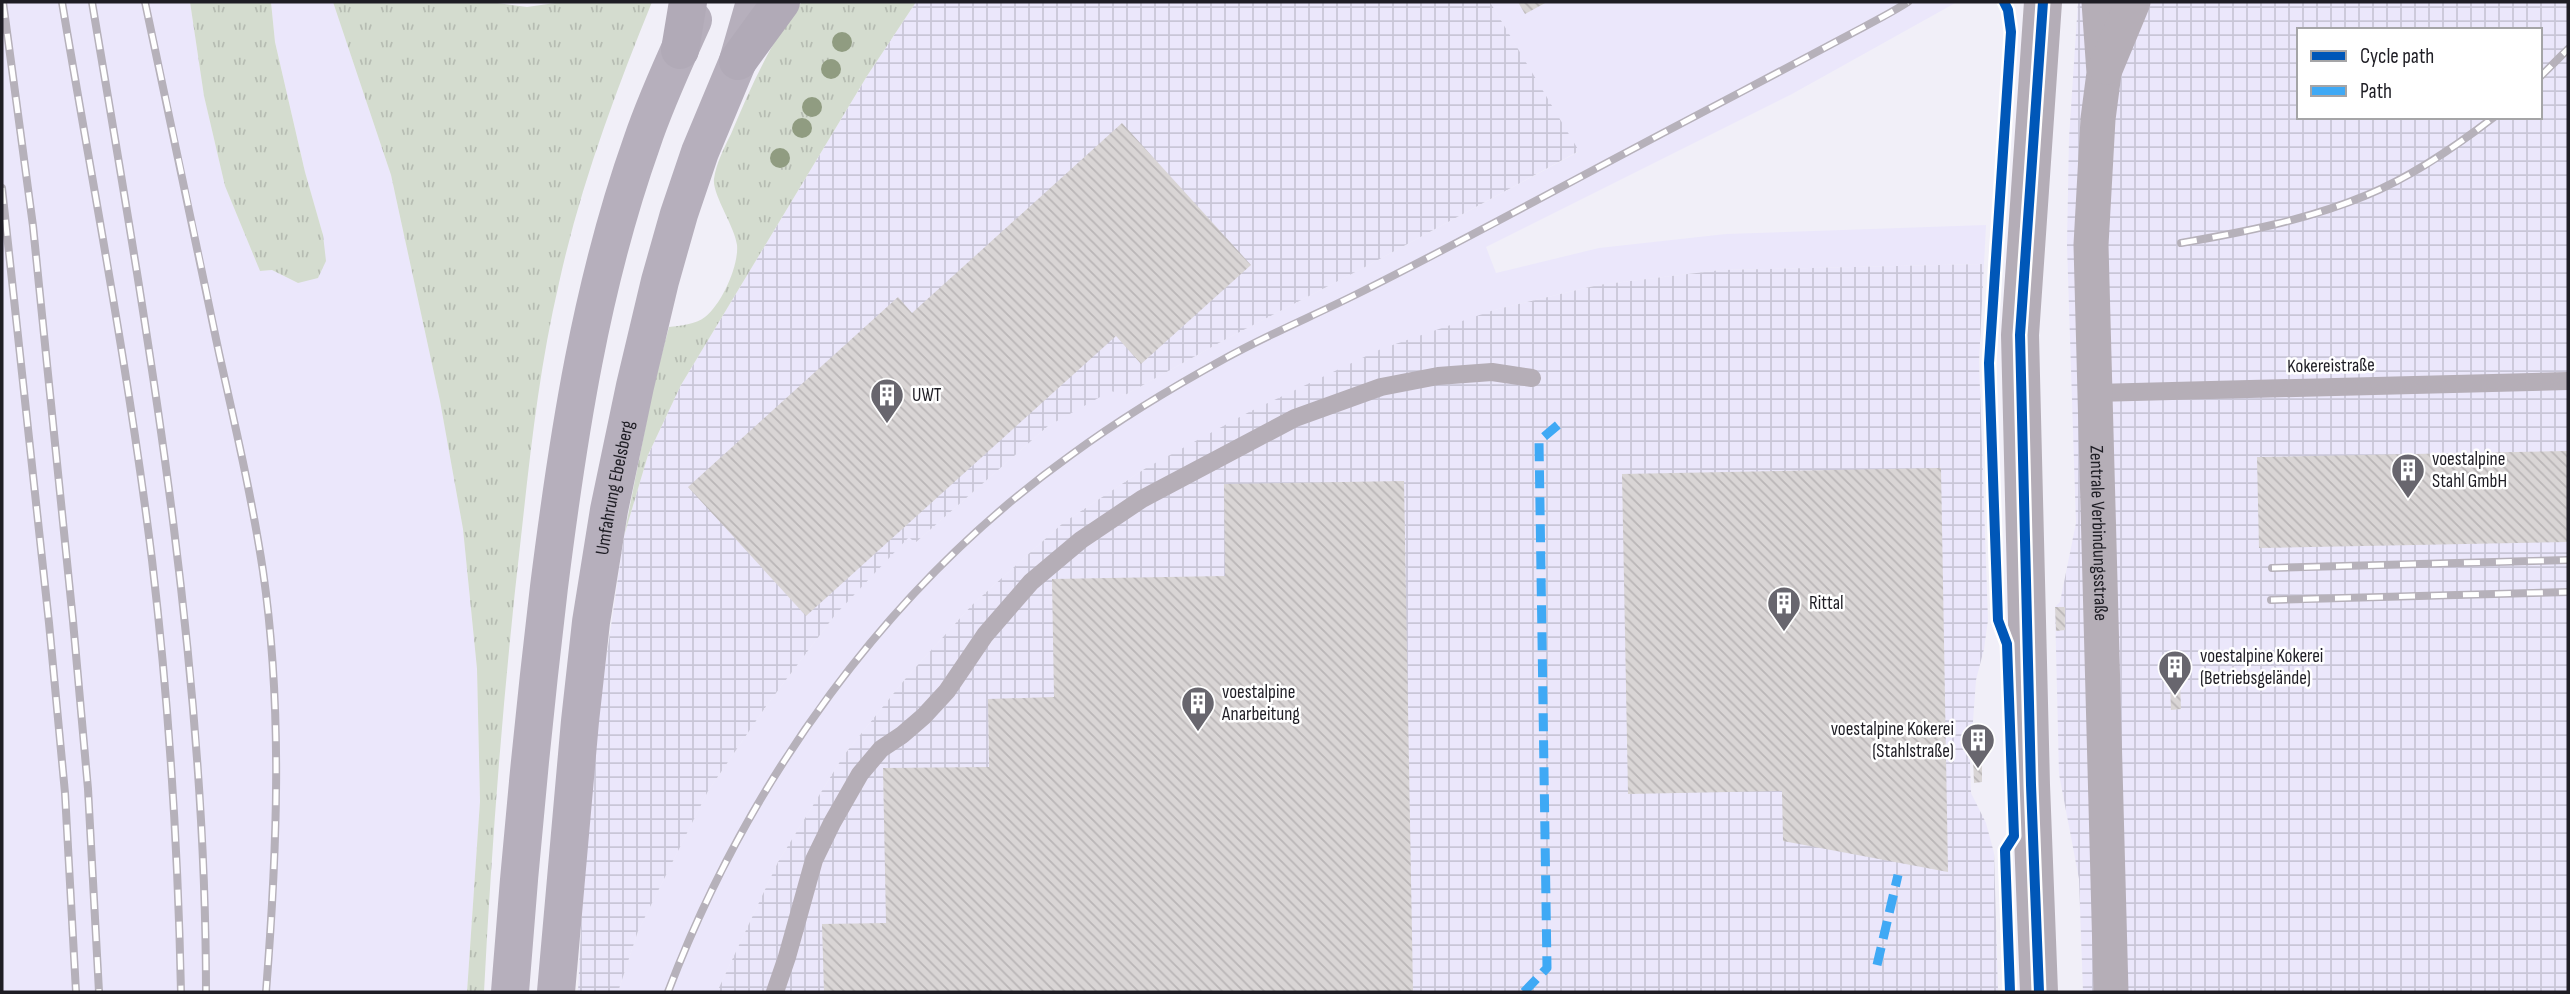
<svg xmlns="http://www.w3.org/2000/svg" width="2570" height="994" viewBox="0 0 2570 994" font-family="'Sofia Sans Condensed',sans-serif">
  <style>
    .built { fill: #ebe7fb }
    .industrial { fill: url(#industrial-grid); fill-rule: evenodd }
    .grass { fill: url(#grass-tufts) }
    .building { fill: url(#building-back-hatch) }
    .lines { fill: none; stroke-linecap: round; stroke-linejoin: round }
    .lane { stroke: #b5aeb7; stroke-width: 18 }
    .street { stroke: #b5aeb7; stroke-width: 35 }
    .secondary { stroke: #b4adb7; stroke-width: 38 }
    .primary { stroke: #b6afbc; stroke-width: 38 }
    .highway { stroke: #b1aab7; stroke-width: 38 }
    .rail-casing { stroke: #b6b1ba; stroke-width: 8 }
    .rail { stroke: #fff; stroke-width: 5; stroke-dasharray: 16; stroke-linecap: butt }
    .quiet { stroke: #3fa9f5; stroke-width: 9; stroke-dasharray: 18 9; stroke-linecap: butt }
    .cycleway-casing { stroke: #fff; stroke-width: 15 }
    .cycleway { stroke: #0057b8; stroke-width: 10 }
    .tree { fill: #909c81 }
    .labels { text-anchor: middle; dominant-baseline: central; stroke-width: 5; stroke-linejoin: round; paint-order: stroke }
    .street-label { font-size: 19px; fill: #1e1d24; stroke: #fff }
    .poi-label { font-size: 19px; fill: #1e1d24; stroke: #fff; text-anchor: start }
  </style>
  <defs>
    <pattern id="industrial-grid" width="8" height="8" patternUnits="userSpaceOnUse" patternTransform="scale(1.75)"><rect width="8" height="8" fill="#ebe7fb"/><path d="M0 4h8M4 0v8" fill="none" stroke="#c9c6d7"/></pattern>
    <pattern id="grass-tufts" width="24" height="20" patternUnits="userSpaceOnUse" patternTransform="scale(1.75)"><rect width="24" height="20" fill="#d4dccf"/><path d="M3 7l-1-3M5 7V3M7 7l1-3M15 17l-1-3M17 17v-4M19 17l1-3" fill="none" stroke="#b6bcb2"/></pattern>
    <pattern id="building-back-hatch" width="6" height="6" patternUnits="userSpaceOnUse" patternTransform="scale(1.75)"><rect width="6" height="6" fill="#d9d5d5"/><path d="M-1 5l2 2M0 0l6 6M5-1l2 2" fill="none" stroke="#bab6b7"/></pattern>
  </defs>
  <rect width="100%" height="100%" fill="#f1eff8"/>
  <g class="built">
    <polygon points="2,2 190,2 204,96 225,186 260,271 272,270 298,283 323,235 305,172 275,42 271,2 333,2 391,175 440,401 463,529 477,669 480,801 467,992 2,992"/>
    <polygon points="1490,2 1957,2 1792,94 1486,247 1496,273 1599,248 1726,234 1986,225 1984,264 1721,270 1598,285 1494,310 1146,468 1063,523 972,605 906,678 844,755 778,862 717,992 618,992 638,931 708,791 767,705 835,615 909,536 915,543 1048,426 1111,390 1125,395 1228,338 1365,267 1578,152"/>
  </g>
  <g class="industrial">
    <polygon points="916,2 1490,2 1579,151 1365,267 1228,338 1125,395 1111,391 1048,426 915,543 909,537 835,615 767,705 708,791 638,931 618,992 578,992 583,885 598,716 624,536 648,455 681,385 867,76"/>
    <path d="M 2078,2 L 2568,2 L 2568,992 L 2083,992 L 2079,879 L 2059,774 L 2055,607 L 2060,602 L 2076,523 L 2067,245 L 2069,138 ZM 2299,30 L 2540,30 L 2540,117 L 2299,117 Z"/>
    <polygon points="1984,264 1979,362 1988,620 1984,649 1976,680 1970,763 1971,793 1986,823 1994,853 1998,992 717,992 778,862 844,755 906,678 972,605 1063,523 1146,468 1249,412 1381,349 1494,310 1598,285 1721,270"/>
  </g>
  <g class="grass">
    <polygon points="190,2 271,2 275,42 305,172 323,235 326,261 318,278 298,283 272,270 260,271 225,186 204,96"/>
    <path d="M 333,2 L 490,2 L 527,7 L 562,2 L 652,2 C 615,93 580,187 559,283 C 540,364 531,446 522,528 C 504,683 492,837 484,992 L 467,992 L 480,801 L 477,669 L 463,529 L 440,401 L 391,175 Z"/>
    <path d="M 802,2 L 916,2 L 867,76 L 681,385 L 648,455 L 624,536 L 654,383 L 669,327 C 680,326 696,324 705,317 C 722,304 739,265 737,245 C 735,227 712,194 714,179 C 716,164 724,148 731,134 C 750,89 771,40 802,2 Z"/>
  </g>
  <g class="building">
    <polygon points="1518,2 1547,2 1525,14"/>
    <polygon points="1122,123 1251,265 1141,364 1116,336 806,616 688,487 898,297 912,313"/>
    <polygon points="2568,451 2568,542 2259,548 2257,457"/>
    <polygon points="1941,468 1948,872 1783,841 1782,791 1628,794 1622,474"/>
    <polygon points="1404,481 1413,992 824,992 822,924 886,923 883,768 989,767 988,699 1054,697 1052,579 1225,576 1224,484"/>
    <polygon points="2055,607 2065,607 2065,630 2056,631"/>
    <polygon points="2180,683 2181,709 2171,710 2170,684"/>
    <polygon points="1973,758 1982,758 1982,782 1974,783"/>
  </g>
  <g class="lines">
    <g class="lane">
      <polyline points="2095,393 2568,381"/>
      <polyline points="775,992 787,957 814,860 832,823 860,774 881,749 902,735 924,716 947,691 985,635 1031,582 1081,540 1142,499 1295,418 1381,387 1438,376 1492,372 1532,378"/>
    </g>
    <g class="street">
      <path id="s1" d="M 2099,2 L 2104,73 L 2098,119 L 2091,245 L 2111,992"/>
      <polyline points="2106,67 2133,2"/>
    </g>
    <polyline class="secondary" points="2039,992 2031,785 2020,335 2043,2"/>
    <g class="primary">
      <path d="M 510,992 C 520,857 533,722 549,587 C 568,436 591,285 642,142 C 656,100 675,60 693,20"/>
      <path id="s2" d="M 556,992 L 580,721 L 591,622 L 609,510 L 635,386 L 660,281 L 679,214 L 700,152 L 738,61 L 755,2"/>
    </g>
    <g class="highway">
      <polyline points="680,50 688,2"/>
      <polyline points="738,61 781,2"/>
    </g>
    <g class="rail-casing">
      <g id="rail">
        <polyline points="3,2 33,226 73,621 88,789 99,992"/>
        <path d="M 62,2 C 93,187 129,373 152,560 C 169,704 178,848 181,992"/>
        <path d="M 92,2 C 147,330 206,658 206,992"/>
        <path d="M 145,2 C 170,119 195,236 219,353 C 235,425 252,498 263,571 C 283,710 277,852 266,992"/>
        <polyline points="2540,77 2568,49"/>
        <polyline points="2,188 49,623 65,793 76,992"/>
        <path d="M 2181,243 C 2244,232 2307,220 2367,195 C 2413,176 2455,147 2494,117"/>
        <polyline points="2272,568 2568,560"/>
        <polyline points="2271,600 2568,592"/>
        <path d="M 668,992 C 748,781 887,587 1071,455 C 1120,419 1171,388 1224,359 C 1267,335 1313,316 1357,294 C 1467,239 1575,179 1684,122 C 1737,94 1791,66 1843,38 C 1865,26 1888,15 1908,2"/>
      </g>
    </g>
    <use href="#rail" class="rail"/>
    <g class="quiet">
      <polyline points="1877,965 1898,875"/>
      <polyline points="1524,992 1547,968 1539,441 1559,424"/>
    </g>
    <g class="cycleway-casing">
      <g id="cycleway">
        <polyline points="2004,2 2008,10 2011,32 1989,363 1998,620 2007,644 2014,836 2005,850 2010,992"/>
        <polyline points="2039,992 2031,785 2020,335 2043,2"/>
      </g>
    </g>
    <use href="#cycleway" class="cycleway"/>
  </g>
  <g class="tree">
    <circle cx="842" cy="42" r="10"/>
    <circle cx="831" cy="69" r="10"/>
    <circle cx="812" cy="107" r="10"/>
    <circle cx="802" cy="128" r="10"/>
    <circle cx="780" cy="158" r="10"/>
  </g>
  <defs>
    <g id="building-pin" transform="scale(1.75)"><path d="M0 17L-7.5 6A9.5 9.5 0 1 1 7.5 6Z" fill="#68666e" stroke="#fff"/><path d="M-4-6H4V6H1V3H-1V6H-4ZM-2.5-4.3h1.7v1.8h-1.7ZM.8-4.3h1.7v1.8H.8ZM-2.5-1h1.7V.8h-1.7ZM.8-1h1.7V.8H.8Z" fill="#fff"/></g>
  </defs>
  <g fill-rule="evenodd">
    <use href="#building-pin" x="887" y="395"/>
    <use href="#building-pin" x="2408" y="470"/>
    <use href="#building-pin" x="1784" y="603"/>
    <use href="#building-pin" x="2175" y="667"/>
    <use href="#building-pin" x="1198" y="703"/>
    <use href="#building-pin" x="1978" y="740"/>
  </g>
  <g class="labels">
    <g class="street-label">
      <text transform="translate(2331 366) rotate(-1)">Kokereistraße</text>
      <text stroke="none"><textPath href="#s2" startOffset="508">Umfahrung Ebelsberg</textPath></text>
      <text stroke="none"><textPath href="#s1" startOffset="532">Zentrale Verbindungsstraße</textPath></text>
    </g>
    <g class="poi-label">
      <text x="912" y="395">UWT</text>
      <text x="2432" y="459">voestalpine<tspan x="2432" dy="22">Stahl GmbH</tspan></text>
      <text x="1809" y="603">Rittal</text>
      <text x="2200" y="656">voestalpine Kokerei<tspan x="2200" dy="22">(Betriebsgelände)</tspan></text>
      <text x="1222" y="692">voestalpine<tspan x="1222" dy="22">Anarbeitung</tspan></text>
      <text x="1954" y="729" text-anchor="end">voestalpine Kokerei<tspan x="1954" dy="22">(Stahlstraße)</tspan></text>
    </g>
  </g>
  <rect width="2570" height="994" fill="none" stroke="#1e1d24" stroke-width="7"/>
  <rect x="2297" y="28" width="245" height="91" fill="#ffffff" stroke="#a5a5a7" stroke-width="2"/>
  <rect x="2311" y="51" width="35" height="10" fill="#0057b8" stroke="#a5a5a7" stroke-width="2"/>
  <text x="2360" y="63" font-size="21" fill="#1e1d24">Cycle path</text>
  <rect x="2311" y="86" width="35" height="10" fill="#3fa9f5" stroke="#a5a5a7" stroke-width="2"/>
  <text x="2360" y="98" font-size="21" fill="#1e1d24">Path</text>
</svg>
